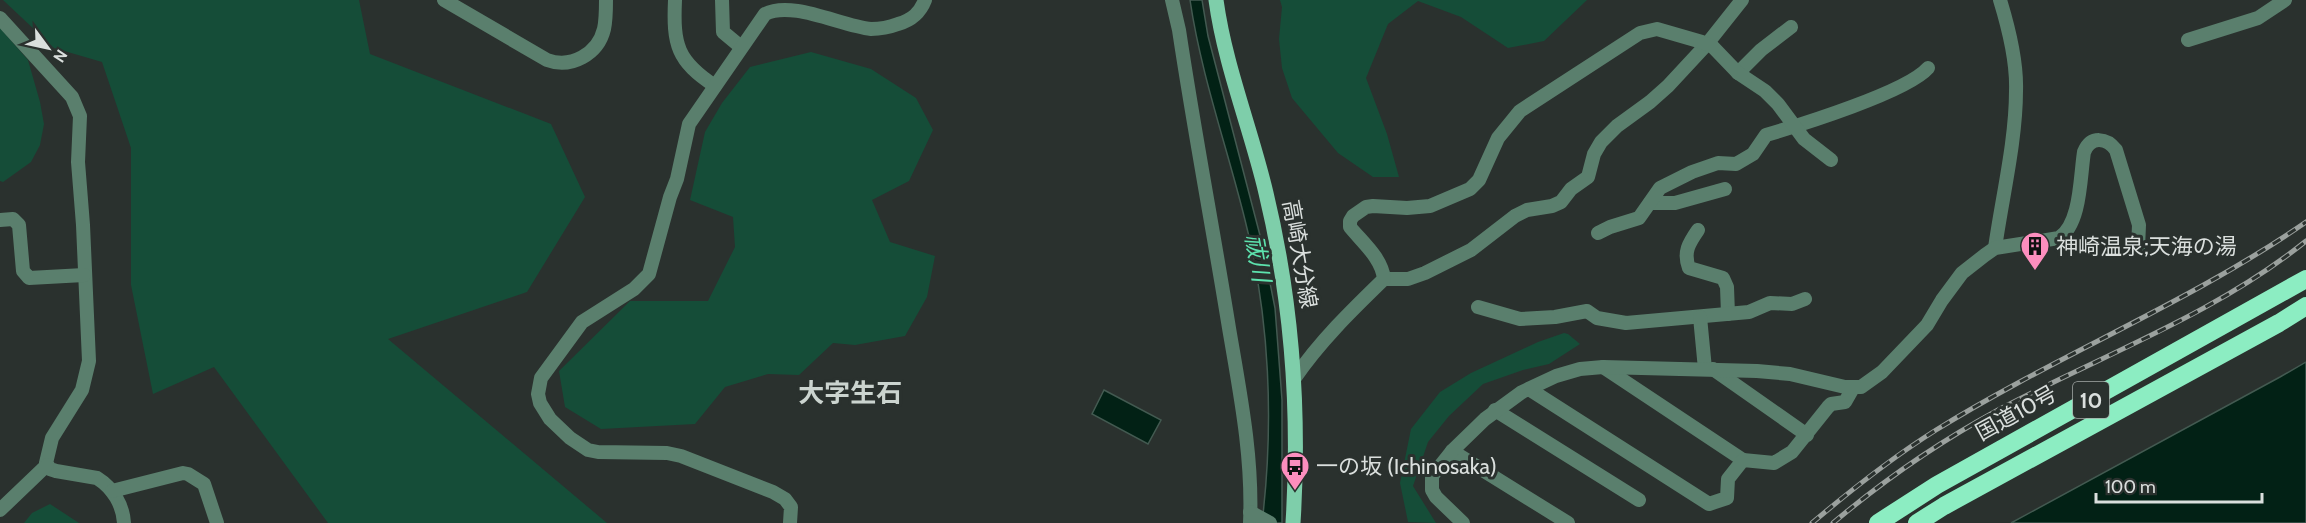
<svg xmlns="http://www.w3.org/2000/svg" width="2306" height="523" viewBox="0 0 2306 523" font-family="Cabin,'Noto Sans JP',sans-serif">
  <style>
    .green { fill: #154d38 }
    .water { fill: #022115; stroke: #435a51; stroke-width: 1.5 }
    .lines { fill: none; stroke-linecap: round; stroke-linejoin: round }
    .minor { stroke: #5a7f6d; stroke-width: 14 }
    .major { stroke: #7eceaa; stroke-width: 15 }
    .highway { stroke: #8cedc2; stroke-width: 18 }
    .rail-casing { stroke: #9ba19e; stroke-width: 5 }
    .rail { stroke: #2a312e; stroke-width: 3; stroke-dasharray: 9; stroke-linecap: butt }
    .labels { text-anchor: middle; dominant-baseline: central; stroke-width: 6; stroke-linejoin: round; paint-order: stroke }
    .shield { fill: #2a312e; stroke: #a5aba8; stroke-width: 1.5 }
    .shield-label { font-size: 21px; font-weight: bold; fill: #dadfdd }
    .poi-label { font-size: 22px; fill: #dadfdd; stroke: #2a312e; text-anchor: start }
    .street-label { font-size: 22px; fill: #dadfdd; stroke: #2a312e }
    .water-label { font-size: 24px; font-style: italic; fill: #5de3ae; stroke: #2a312e }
    .quarter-label { font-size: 26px; font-weight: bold; fill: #cbd4cf; stroke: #2a312e }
  </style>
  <rect width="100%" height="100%" fill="#2a312e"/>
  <g class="green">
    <polygon points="3,0 359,0 370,54 551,124 585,197 527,292 388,339 607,523 328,523 214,367 153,394 131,285 131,148 102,62 54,48"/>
    <polygon points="1280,0 1587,0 1544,41 1508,48 1461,17 1418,1 1388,24 1366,78 1387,134 1399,177 1373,177 1338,153 1292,98 1282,68 1279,39 1282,7"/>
    <polygon points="0,28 28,60 40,102 44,124 40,145 31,162 3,182 0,181"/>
    <polygon points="811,52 871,69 916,98 933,130 909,181 872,200 890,242 935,256 927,297 905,336 855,345 833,343 799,375 768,374 725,387 695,424 601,429 565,407 559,371 630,301 708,301 735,247 733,217 690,200 705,132 722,103 750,67"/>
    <polygon points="1564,333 1568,334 1580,344 1549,364 1523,370 1483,384 1449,416 1428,442 1413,486 1436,523 1408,522 1400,483 1411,429 1440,392 1471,373 1538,342"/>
    <polygon points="50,504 79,523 24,523 32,513"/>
  </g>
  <g class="water">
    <path d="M 1190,0 L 1202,0 L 1208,36 L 1262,243 L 1275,308 L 1282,400 L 1282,523 L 1262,523 C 1274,424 1270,318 1245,220 C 1227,147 1201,75 1190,0 Z"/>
    <polygon points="2306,362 2306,523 2011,523 2280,377"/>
    <polygon points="1104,390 1161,420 1148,444 1092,414"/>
  </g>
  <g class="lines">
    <g class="minor">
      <path d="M 444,0 L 547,60 C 571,69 598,54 604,29 C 606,20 606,10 606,0"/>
      <path d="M 675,0 C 673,45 677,61 715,86"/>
      <polyline points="722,0 723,32 741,47"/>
      <path d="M 1172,0 L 1179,30 C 1194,130 1213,229 1229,328 C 1240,393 1253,457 1250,523"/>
      <path d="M 0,18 L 72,97 L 80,116 L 78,162 L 83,225 L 89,361 L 82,390 L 52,438 L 46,463 L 50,469 L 56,471 L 97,478 C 113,488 123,505 124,523"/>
      <polyline points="2188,40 2258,18 2285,0"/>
      <polyline points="1738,73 1761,50 1791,27"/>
      <polyline points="1650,203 1675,203 1725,189"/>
      <polyline points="0,220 13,219 19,225 23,271 29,278 84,275"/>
      <path d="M 1698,230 C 1689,243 1683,252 1689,268 L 1723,278 L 1727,287 L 1728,314"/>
      <path d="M 1598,233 L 1610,227 L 1639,218 L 1660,188 L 1692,172 L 1718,163 L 1736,164 L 1753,154 L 1766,135 C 1800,125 1907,92 1928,68"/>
      <path d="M 1995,248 C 2002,198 2016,141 2016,91 C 2017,64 2008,26 2000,0"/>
      <polyline points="1384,279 1408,279 1425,273 1471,250 1515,216 1527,210 1552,206 1561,202 1571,189 1588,177 1594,154 1601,142 1617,126 1650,102 1668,86 1707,44 1742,0"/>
      <polyline points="1478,307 1520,319 1555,317 1587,311 1597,318 1626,323 1749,312 1770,303 1792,304 1805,299"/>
      <polyline points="1700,317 1705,369"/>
      <polyline points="1603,367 1743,460"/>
      <polyline points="1713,369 1807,435"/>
      <path d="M 1294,379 C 1320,341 1352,310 1384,279 C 1382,258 1362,242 1350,227 L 1350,221 L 1353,216 L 1366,207 L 1373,206 L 1407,208 L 1430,206 L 1470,189 L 1479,180 L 1498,138 L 1520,111 L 1640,33 L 1657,29 L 1702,42 L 1713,47 L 1738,73 L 1765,91 L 1778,104 L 1804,139 L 1831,160"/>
      <polyline points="1529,389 1709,504 1727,498 1728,479 1743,460 1774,463 1792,452 1828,407 1831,404 1845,402 1853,388"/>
      <polyline points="1495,410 1639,500"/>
      <polyline points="1452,451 1568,523"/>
      <polyline points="112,491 183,473 188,474 204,484 217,523"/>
      <polyline points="0,510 47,465"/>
      <polyline points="1250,512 1270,523"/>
      <path d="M 790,523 L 791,507 L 785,499 L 773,492 L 681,456 L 667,453 L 598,452 L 588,450 L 570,438 L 550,419 L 540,403 L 538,394 L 541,378 L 582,322 L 634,289 L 649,274 L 670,197 L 677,179 L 689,124 L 765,14 C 792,0 841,26 871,29 C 880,29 890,27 898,24 C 912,20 920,13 925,0"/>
      <path d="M 1463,523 L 1436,497 L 1432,490 L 1432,476 L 1452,451 L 1485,419 L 1522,392 L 1556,376 L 1580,369 L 1603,367 L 1757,371 L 1790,374 L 1845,387 L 1861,387 L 1882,372 L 1927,325 L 1942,300 L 1962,273 L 1985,255 L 1995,248 L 2059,238 C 2081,224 2080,177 2084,152 C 2091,135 2107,138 2116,150 L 2139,225 L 2138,248"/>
    </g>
    <path class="major" d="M 1216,0 C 1225,66 1251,129 1266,193 C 1292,301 1300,412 1293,523"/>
    <g class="highway">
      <polyline points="1878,523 1937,485 2306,279"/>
      <polyline points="1917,523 1944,506 2279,323 2306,306"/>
    </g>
    <g class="rail-casing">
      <g id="rail">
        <path d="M 1812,523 C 1851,490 1893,457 1936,430 C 2057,355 2189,303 2306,222"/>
        <path d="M 1833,523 C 1884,480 1939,442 1998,410 C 2102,355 2214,315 2306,241"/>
      </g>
    </g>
    <use href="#rail" class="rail"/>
  </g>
  <defs>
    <g id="building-pin" transform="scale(1.5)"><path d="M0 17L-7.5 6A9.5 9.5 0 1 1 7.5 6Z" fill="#fd8ebe" stroke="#2a312e"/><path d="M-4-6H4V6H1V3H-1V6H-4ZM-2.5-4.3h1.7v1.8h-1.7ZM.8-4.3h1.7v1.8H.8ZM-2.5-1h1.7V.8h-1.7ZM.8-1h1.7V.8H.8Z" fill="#111"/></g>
    <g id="bus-pin" transform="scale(1.5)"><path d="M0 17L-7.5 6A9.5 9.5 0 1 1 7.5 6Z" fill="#fd8ebe" stroke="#2a312e"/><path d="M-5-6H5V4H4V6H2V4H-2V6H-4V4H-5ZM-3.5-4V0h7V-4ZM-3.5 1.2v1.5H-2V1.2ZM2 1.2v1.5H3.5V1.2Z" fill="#111"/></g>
  </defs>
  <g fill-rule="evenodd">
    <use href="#building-pin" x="2035" y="246"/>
    <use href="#bus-pin" x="1295" y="466"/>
  </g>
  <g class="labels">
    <rect class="shield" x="2073" y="382" width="36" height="36" rx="4.5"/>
    <g class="shield-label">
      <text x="2091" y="400">10</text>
    </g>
    <g class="poi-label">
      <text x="2056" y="246">神崎温泉;天海の湯</text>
      <text x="1316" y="466">一の坂 (Ichinosaka)</text>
    </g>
    <g class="street-label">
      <text transform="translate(1300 254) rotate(80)">高崎大分線</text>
      <text transform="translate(2016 413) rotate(-29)">国道10号</text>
    </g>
    <g class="water-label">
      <text transform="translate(1258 258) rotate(80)">祓川</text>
    </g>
    <g class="quarter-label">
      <text x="850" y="393">大字生石</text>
    </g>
  </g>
  <g transform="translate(48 48) rotate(123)" stroke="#2a312e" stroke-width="4.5" paint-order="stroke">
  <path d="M0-4.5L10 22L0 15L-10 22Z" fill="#dadfdd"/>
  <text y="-9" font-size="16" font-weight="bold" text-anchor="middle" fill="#dadfdd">N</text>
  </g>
  <path d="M2096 493v9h166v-9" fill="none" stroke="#dadfdd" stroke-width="3"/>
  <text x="2105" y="493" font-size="18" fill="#dadfdd" stroke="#2a312e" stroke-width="4.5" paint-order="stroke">100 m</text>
</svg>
